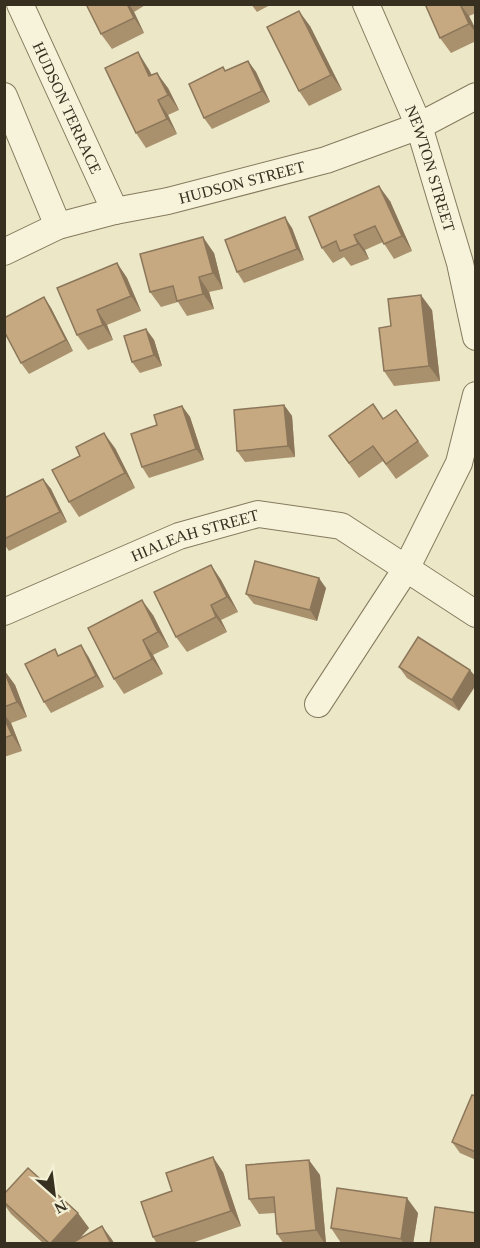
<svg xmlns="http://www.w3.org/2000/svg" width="480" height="1248" viewBox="0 0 480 1248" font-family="'Times New Roman',serif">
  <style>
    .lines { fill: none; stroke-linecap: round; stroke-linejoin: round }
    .minor-casing { stroke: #867a5e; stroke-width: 28 }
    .minor { stroke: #f6f3da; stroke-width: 26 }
    .wall { fill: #aa916e }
    .shaded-wall { fill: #8b765a }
    .building { fill: #c6a980; stroke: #8b765a; stroke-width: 1.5 }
    .labels { text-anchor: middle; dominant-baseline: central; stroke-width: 6; stroke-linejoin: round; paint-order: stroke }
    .street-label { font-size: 16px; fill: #372f20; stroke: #f3f0d6 }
  </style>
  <rect width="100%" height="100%" fill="#ebe7c7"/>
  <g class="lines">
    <g class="minor-casing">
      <g id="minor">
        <path id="s1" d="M 20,4 L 115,211"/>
        <path id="s2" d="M 366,4 L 419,126 L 460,263 L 476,337"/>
        <polyline points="4,96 58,226"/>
        <path id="s3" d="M 4,252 L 58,226 L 115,211 L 168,201 L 326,160 L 419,126 L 476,96"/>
        <path id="s4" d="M 4,612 L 179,536 L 258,514 L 341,526 L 476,614"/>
        <polyline points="318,704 406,569 459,463 476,395"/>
      </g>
    </g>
    <use href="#minor" class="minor"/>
  </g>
  <g class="wall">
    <polygon points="86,4 147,4 134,12 144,33 112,49 101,34"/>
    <polygon points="251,4 272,4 257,12"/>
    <polygon points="425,4 476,4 476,13 469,16 476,30 476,41 451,53 440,38"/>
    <polygon points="310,26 342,90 309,106 299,91"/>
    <polygon points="248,61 256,72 270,102 212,129 204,118 223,67 226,71"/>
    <polygon points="148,68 152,75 168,88 179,110 168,115 177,134 146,148 136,133"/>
    <polygon points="390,201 412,251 394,259 383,242 365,250 369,259 351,266 344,257 333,263 322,248"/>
    <polygon points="292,228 304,260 244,283 237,272"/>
    <polygon points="214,253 223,289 209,292 214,309 187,316 178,302 161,307 150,292"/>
    <polygon points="117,263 127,278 141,311 107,325 113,340 88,350 77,335"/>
    <polygon points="44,297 51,308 73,351 29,374 21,363"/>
    <polygon points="432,310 440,381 394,386 384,371 391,326"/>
    <polygon points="146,329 154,340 162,366 140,373 132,362"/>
    <polygon points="284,405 292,416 295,457 245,462 237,451"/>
    <polygon points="182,406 190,417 204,460 149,478 142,467 157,425"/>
    <polygon points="396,410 429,456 396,479 383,461 359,478 329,436 383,419"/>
    <polygon points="115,448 135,488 79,517 69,502 80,456"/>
    <polygon points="43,479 51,489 67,522 9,551 4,544 4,498"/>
    <polygon points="211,565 221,580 238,612 221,620 227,632 187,652 176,637"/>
    <polygon points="326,588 317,621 254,604 246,594"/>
    <polygon points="153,615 169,647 153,655 163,674 124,694 114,679"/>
    <polygon points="418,637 459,711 407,678 399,667"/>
    <polygon points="59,655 88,656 104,687 51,713 44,702"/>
    <polygon points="4,670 15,685 27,717 11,723 22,751 4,757"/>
    <polygon points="476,1096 476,1160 460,1153 452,1142"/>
    <polygon points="223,1172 241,1226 189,1244 157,1244 153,1237 172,1191"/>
    <polygon points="320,1175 326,1244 284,1244 277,1234 275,1213 259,1214 249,1199"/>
    <polygon points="4,1194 89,1228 79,1238 114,1244 44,1244 11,1214 4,1204"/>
    <polygon points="418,1213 413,1244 341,1243 331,1228"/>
  </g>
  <g class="shaded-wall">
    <polygon points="127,4 129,4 134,12 144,33 134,18"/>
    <polygon points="460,4 469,16 476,30 476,33 469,24"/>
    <polygon points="299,11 310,26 342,90 331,75"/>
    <polygon points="138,52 148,68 160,92 149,76"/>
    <polygon points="248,61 256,72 270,102 262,91"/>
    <polygon points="157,73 168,88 179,110 168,95"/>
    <polygon points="158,100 168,115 177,134 167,119"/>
    <polygon points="379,186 390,201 412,251 402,236"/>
    <polygon points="285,217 292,228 304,260 297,249"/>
    <polygon points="354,235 365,250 369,259 358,244"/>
    <polygon points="203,237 214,253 223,289 213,273"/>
    <polygon points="117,263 127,278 141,311 131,296"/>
    <polygon points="199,277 209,292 214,309 203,294"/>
    <polygon points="421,295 432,310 440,381 429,366"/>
    <polygon points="44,297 51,308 73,351 66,340"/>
    <polygon points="97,310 107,325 113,340 103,325"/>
    <polygon points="146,329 154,340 162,366 154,355"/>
    <polygon points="284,405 292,416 295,457 288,446"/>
    <polygon points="182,406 190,417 204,460 196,449"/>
    <polygon points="104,433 115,448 135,488 125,473"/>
    <polygon points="43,479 51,489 67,522 60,512"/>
    <polygon points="211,565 221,580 238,612 227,597"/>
    <polygon points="319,578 326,588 317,621 310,610"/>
    <polygon points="142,600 153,615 169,647 158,632"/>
    <polygon points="211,605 221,620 227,632 216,617"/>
    <polygon points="143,640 153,655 163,674 152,659"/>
    <polygon points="81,645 88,656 104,687 96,676"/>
    <polygon points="4,670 15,685 27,717 17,702"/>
    <polygon points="470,670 476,677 476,685 459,711 452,700"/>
    <polygon points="4,714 11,723 22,751 12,735 4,718"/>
    <polygon points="213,1157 223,1172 241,1226 231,1211"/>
    <polygon points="309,1160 320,1175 326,1244 325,1244 316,1230"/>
    <polygon points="407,1198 418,1213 413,1244 404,1244 401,1239"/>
    <polygon points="78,1213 89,1228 75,1244 50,1244"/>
    <polygon points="102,1226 113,1241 114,1244 111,1244"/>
  </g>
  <g class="building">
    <polygon points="86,4 127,4 134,18 101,34"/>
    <polygon points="425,4 460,4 469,24 440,38"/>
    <polygon points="299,11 331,75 299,91 267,27"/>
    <polygon points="138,52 149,76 157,73 168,95 158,100 167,119 136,133 105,68"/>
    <polygon points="248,61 262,91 204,118 189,84 223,67 225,71"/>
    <polygon points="379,186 402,236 384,244 375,226 354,235 358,244 340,251 336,241 322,248 309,217"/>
    <polygon points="285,217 297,249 237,272 225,240"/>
    <polygon points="203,237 213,273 199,277 203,294 177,301 173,286 150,292 140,254"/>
    <polygon points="117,263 131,296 97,310 103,325 77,335 57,288"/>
    <polygon points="421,295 429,366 384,371 379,328 391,326 388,299"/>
    <polygon points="44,297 66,340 21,363 4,331 4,318"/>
    <polygon points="146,329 154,355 132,362 124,336"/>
    <polygon points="373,404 383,419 396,410 418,441 386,464 373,446 349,463 329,436"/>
    <polygon points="284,405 288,446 237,451 234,410"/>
    <polygon points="182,406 196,449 142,467 131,434 157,425 154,415"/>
    <polygon points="104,433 125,473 69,502 52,470 80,456 76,447"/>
    <polygon points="43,479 60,512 4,539 4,498"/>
    <polygon points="255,561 319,578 310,610 246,594"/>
    <polygon points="211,565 227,597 211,605 216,617 176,637 154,592"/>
    <polygon points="142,600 158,632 143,640 152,659 114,679 88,628"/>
    <polygon points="418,637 470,670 452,700 399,667"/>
    <polygon points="81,645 96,676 44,702 25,664 55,649 58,656"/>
    <polygon points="4,671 17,702 4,707"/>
    <polygon points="4,718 12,735 4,738"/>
    <polygon points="472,1095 476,1096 476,1152 452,1142"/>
    <polygon points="213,1157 231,1211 153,1237 141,1202 172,1191 166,1173"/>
    <polygon points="309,1160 316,1230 277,1234 274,1197 249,1199 246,1165"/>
    <polygon points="28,1168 78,1213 50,1244 4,1202 4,1194"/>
    <polygon points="337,1188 407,1198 401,1239 331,1228"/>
    <polygon points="435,1207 476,1213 476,1244 430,1244"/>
    <polygon points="102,1226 111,1244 70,1244"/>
  </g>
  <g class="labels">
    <g class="street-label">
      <text stroke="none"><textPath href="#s1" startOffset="114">HUDSON TERRACE</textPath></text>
      <text stroke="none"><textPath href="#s2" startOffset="177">NEWTON STREET</textPath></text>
      <text stroke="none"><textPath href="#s3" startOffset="249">HUDSON STREET</textPath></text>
      <text stroke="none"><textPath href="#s4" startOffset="206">HIALEAH STREET</textPath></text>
    </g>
  </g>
  <rect width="480" height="1248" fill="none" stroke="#372f20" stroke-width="12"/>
  <g transform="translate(54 1194) rotate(152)" stroke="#f3f0d6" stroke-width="4.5" paint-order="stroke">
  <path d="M0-4.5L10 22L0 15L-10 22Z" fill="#372f20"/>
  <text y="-9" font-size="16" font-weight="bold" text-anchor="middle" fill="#372f20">N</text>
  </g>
</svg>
